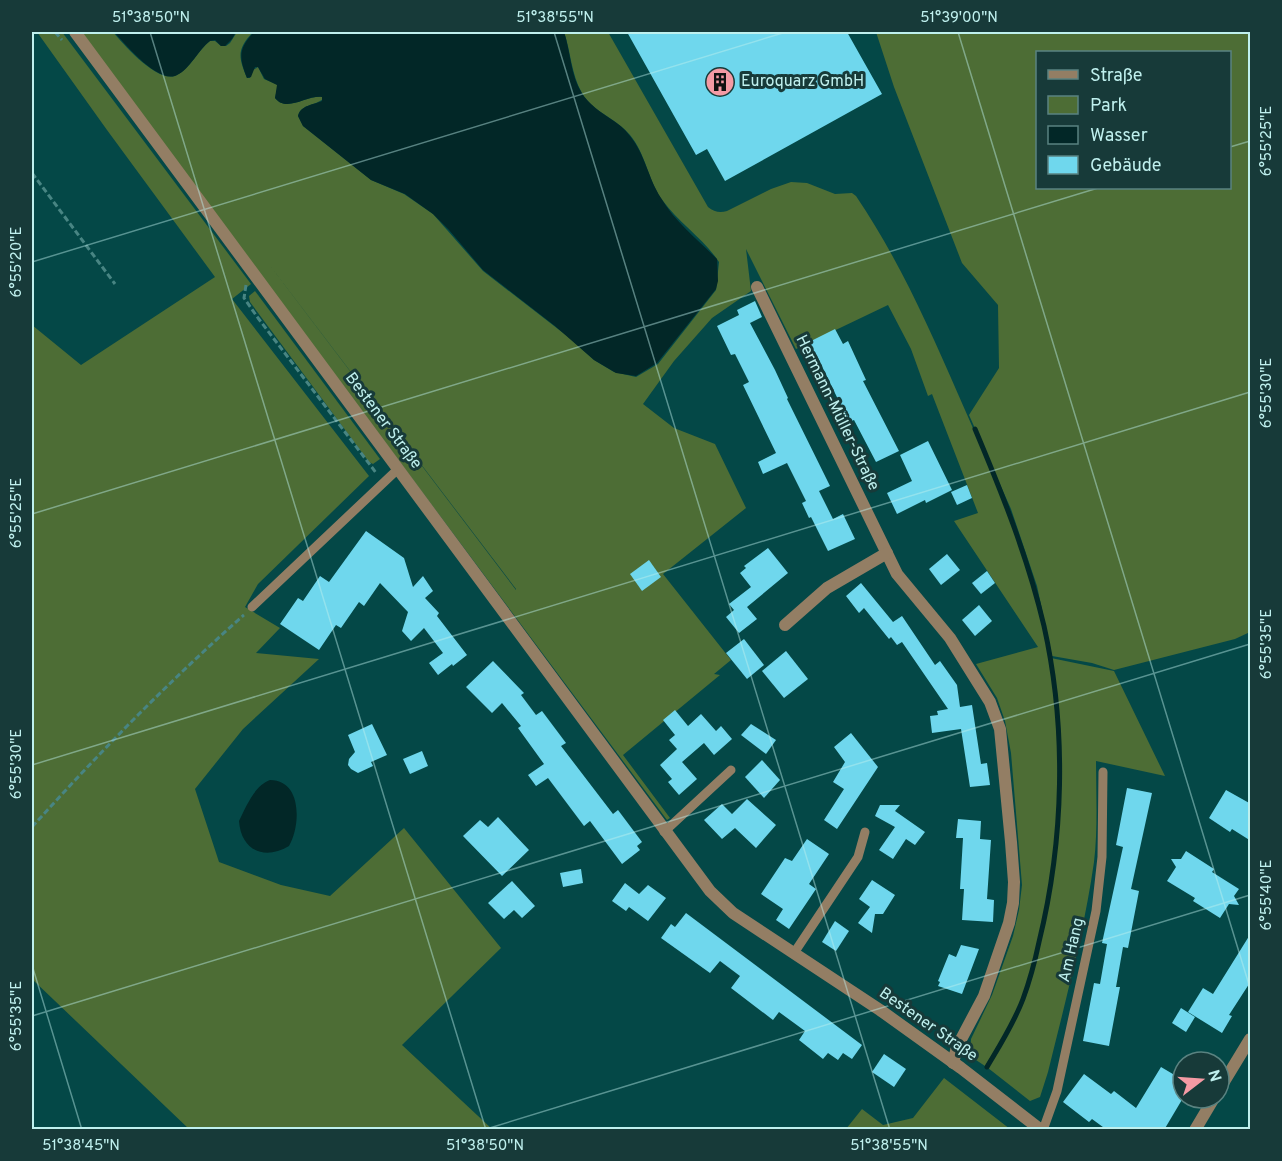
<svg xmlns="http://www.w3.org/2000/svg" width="1282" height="1161" viewBox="0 0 1282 1161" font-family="Overpass,sans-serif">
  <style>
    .green { fill: #4d6d35; fill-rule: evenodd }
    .water { fill: #022727 }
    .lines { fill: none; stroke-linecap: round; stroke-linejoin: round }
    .stream { stroke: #022727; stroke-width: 5 }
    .building { fill: #6fd7ed }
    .path { stroke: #488583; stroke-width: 3; stroke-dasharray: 6 3; stroke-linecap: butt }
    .service { stroke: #937e64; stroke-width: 9 }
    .minor { stroke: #937e64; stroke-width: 12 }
    .tertiary { stroke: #937e64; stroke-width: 12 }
    .ticks { fill: none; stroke: #bff0ee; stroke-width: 1.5; stroke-opacity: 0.45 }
    .labels { text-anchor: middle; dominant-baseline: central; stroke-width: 6; stroke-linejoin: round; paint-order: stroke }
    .poi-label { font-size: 16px; fill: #bff0ee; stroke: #173a39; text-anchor: start }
    .street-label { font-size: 16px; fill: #bff0ee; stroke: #173a39 }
    .neatline { fill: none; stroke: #bff0ee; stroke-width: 2 }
    .ticks-label { font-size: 15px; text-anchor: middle; fill: #bff0ee }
  </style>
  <rect width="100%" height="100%" fill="#044847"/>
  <g class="green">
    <polygon points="37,32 62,32 251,284 232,299 369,476 258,584 245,607 280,628 256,653 319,659 243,729 195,789 219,862 281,885 330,896 404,828 501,948 402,1045 492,1129 189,1129 32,979 32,325 81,365 215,277 107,130"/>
    <path d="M 79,32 L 113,32 C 124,45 159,85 177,75 C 191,68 198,50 210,41 L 215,41 L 221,46 L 226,46 L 230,43 L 237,32 L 253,32 C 237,49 238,57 247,78 L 250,78 L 253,70 L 258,67 L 264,79 L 278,85 L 275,98 C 287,113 306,95 323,97 L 323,99 C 314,106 301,104 298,116 L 303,126 L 371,180 L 404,194 L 433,214 L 483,271 L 567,336 L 594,360 L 614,372 L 636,377 L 658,364 L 716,290 L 719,262 C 704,239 679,223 663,201 C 648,181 646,154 630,135 C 616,118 593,112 582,93 C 571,74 571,52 564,32 L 608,32 L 708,207 C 714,212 720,213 727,211 L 771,189 L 791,182 L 807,183 L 835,194 L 852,193 L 856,196 C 898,258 928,325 958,394 C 993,474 1030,557 1046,643 C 1065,741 1062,846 1038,943 C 1033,960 1030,976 1024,992 C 1014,1019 1000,1043 985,1066 L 970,1056 L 971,1039 L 992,995 L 1013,936 L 1019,910 L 1022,885 L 1011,753 L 1005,721 L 997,698 L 976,664 L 1038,647 L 954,521 L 978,513 L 932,394 L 928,396 L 911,349 L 888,305 L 796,349 L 746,249 L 751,291 L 712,318 L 674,361 L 643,404 L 674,428 L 715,444 L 746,508 L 663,574 L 731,660 L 714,674 L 720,675 L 623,755 L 670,818 L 667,820 ZM 265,259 L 516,589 L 516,590 Z"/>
    <path d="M 876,32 L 1250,32 L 1250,632 L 1235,639 L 1114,670 L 1092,663 L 1052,656 L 1037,586 L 1011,509 L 969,415 L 999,368 L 998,305 L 962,263 L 894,87 ZM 1038,52 L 1230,52 L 1230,188 L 1038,188 Z"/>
    <polygon points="255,291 380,459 373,464 369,462 250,302 249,296"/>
    <path d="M 1051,658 L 1114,671 L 1165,776 L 1096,761 C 1096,794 1098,828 1094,862 C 1084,932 1065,1003 1048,1072 L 1040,1097 L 1030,1101 L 988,1068 C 1002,1045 1016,1021 1026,996 C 1034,973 1039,949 1044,925 C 1063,837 1063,748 1051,658 Z"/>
    <polygon points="944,1078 1010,1129 846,1129 862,1109 883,1125 913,1118"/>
  </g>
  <g class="water">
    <path d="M 114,32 L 236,32 L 232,39 L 225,46 L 221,46 L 215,40 L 210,41 C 198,50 190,69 177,75 C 159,85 125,44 114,32 Z"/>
    <path d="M 254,32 L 564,32 C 572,56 570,85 591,104 C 603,116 619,121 630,136 C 645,154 648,178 661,198 C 675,222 698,240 717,259 L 718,281 L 716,289 L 657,363 L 636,376 L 616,373 L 594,360 L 555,326 L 483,270 L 449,230 L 433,214 L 405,194 L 371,180 L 303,126 L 298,116 C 301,105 313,105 322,101 L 322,97 C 306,95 287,113 275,98 L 277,85 L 265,79 L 258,67 L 255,67 L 251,77 L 247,78 C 239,57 238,49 254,32 Z"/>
    <path d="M 270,780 C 302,780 301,825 289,846 C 264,861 241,850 239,821 C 246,807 254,786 270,780 Z"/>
  </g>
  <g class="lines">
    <path class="stream" d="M 975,429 C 1002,493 1028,558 1044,626 C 1067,729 1064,840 1039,942 C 1035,961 1030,980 1023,999 C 1014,1023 1000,1045 987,1067"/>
  </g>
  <g class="building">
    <polygon points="627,32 847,32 882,94 725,181 707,149 696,155"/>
    <polygon points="755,301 762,317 750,323 775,370 788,398 787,399 830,486 819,491 833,519 843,514 855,539 828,551 811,517 809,518 802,503 806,501 787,463 763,474 758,462 776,453 743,385 749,382 735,354 731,355 717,326 739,315 737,310"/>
    <polygon points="835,329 843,344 848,341 866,380 863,381 899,451 876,462 854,420 849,422 817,356 814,357 807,343"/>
    <polygon points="928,441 952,490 926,503 925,500 897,514 887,493 912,481 900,455"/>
    <polygon points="967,485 972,498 957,505 951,492"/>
    <polygon points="366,531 404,558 413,587 423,576 433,591 425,598 439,613 437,616 467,655 453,666 452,664 438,675 429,663 443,653 424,628 411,641 402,631 408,612 380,583 364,606 359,602 341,628 336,625 319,650 280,624 298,598 303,601 320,576 329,582"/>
    <polygon points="768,548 788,573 747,607 757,619 739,633 726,617 734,610 729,604 751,587 740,573 746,568 744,566"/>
    <polygon points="947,554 960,570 941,585 929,569"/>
    <polygon points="649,560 661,577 642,591 630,574"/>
    <polygon points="987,571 995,583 981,594 972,583"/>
    <polygon points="861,583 893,622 902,616 935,665 940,661 957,685 960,707 972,705 981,764 987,763 990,785 970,787 961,729 932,733 930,716 938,715 937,711 948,709 902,642 897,645 891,637 889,639 864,608 859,613 846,596"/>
    <polygon points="979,605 992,621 975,636 962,620"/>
    <polygon points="744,639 764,665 747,679 726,653"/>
    <polygon points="786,651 808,679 784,698 762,671"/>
    <polygon points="493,661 524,693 521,695 536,715 542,711 566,743 561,746 613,814 618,810 642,842 637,846 640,850 622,864 590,821 584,826 548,778 536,786 528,775 544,764 518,728 521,726 502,703 492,713 466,687"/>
    <polygon points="675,710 688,726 701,714 716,731 721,726 732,739 714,755 704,743 682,762 697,779 679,795 668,782 672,779 660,765 677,749 669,740 675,735 663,720"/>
    <polygon points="372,724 387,755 371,762 373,766 358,773 351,769 348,765 349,759 355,752 348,735"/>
    <polygon points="751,724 776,740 766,754 741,735"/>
    <polygon points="851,733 878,767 837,829 824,820 844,789 833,782 845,762 834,747"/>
    <polygon points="422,751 428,766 410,774 403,759"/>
    <polygon points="762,760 780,780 764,798 745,777"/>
    <polygon points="1127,788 1152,793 1131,889 1139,891 1128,948 1123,947 1116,987 1120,987 1109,1046 1083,1041 1094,983 1100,984 1107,944 1102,943 1123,847 1116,845"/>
    <polygon points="1226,790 1251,804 1251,841 1232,829 1230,832 1209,818"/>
    <polygon points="747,799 776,825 756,848 735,828 722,839 704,820 722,804 732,814"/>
    <polygon points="880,805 900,805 895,811 925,832 915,845 906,839 893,859 879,850 895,827 875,816"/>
    <polygon points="498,817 529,850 502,876 463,836 480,820 488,827"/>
    <polygon points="958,819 981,821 980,839 991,840 987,899 994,900 993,922 962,920 964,889 960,889 963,838 956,838"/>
    <polygon points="807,839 829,854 809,884 816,889 789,929 776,920 783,909 761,894 785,858 792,861"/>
    <polygon points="1186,851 1214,869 1212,872 1239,889 1234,896 1239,905 1229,904 1220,918 1193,901 1195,898 1167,881 1176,867 1171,859 1181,859"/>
    <polygon points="581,869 583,883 563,887 560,873"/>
    <polygon points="872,880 895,895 883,914 875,914 872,933 858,923 870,907 859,899"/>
    <polygon points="512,881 535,906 522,918 514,910 504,919 488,903"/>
    <polygon points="625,883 639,894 648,885 666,898 648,921 629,907 626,911 612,901"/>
    <polygon points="686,913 862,1045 852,1059 843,1053 838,1060 828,1053 823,1059 799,1040 805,1031 779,1012 773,1020 731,988 740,976 720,961 710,973 661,938 671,924 675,927"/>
    <polygon points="835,921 849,931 836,951 822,942"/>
    <polygon points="1251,933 1251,981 1229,1015 1232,1016 1222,1033 1188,1012 1203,988 1213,994"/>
    <polygon points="961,945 979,949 962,994 938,986 940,982 938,981 949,954 956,957"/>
    <polygon points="1181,1008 1195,1017 1186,1032 1172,1023"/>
    <polygon points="884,1054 906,1069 894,1087 872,1072"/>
    <polygon points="1161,1067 1183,1080 1183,1098 1164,1130 1107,1130 1092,1119 1089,1122 1063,1102 1084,1074 1111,1094 1114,1091 1136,1108"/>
  </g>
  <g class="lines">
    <g class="path">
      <polyline points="55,32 62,40"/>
      <polyline points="32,173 115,284"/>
      <polyline points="246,285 244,298 258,318 377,474"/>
      <path d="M 32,827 C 99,753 169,681 244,615"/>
    </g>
    <g class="service">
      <polyline points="252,607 398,469"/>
      <polyline points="664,832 731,770"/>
      <polyline points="794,953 858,857 865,832"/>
      <polyline points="1043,1130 1057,1091 1096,911 1102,857 1103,772"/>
    </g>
    <g class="minor">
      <polyline points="757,287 897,574 950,638 990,702 1000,729 1011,842 1014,882 1013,903 1009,923 984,996 957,1047 953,1063"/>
      <polyline points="785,625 827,588 887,553"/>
      <polyline points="1219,1090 1250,1039"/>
      <polyline points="1195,1130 1214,1098"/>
    </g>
    <polyline class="tertiary" points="75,32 710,891 733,913 880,1010 961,1068 1041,1130"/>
  </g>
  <path class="ticks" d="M 150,32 L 486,1130M 554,32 L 890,1130M 958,32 L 1250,988M 1230,147 L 1250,141M 32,262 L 786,32M 32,514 L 1098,188M 32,765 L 1250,392M 32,965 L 82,1130M 32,1016 L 1250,644M 483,1130 L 1250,895"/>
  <defs>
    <g id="building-disc" transform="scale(1.5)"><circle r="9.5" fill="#f49aa4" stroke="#173a39"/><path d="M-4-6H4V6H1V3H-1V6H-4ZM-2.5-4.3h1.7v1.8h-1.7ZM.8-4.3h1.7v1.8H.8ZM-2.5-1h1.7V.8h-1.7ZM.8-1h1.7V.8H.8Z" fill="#111"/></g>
  </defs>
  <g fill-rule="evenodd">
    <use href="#building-disc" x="720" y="82"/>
  </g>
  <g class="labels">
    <g class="poi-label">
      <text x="741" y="82">Euroquarz GmbH</text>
    </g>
    <g class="street-label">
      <text transform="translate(837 413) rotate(64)">Hermann-Müller-Straße</text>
      <text transform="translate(383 421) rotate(53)">Bestener Straße</text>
      <text transform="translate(1072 950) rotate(-77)">Am Hang</text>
      <text transform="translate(928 1025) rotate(35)">Bestener Straße</text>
    </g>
  </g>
  <rect width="1282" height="1161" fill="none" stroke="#173a39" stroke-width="66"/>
  <rect x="1036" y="51" width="195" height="138" fill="#173a39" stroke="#5a8381" stroke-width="1.5"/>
  <rect x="1048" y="70" width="30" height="9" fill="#937e64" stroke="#5a8381" stroke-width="1.5"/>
  <text x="1090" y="81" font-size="18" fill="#bff0ee">Straße</text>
  <rect x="1048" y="96" width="30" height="18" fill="#4d6d35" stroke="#5a8381" stroke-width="1.5"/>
  <text x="1090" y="111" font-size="18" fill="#bff0ee">Park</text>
  <rect x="1048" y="126" width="30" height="18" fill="#022727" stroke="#5a8381" stroke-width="1.5"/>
  <text x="1090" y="141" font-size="18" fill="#bff0ee">Wasser</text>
  <rect x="1048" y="156" width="30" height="18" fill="#6fd7ed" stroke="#5a8381" stroke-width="1.5"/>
  <text x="1090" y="171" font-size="18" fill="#bff0ee">Gebäude</text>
  <g transform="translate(1201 1080) rotate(73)"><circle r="28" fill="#173a39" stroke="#5a8381" stroke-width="1.5"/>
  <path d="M0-4.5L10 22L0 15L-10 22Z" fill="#f49aa4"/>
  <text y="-9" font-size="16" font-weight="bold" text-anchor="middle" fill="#bff0ee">N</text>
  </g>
  <rect x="33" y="33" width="1216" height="1095" class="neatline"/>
  <g class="ticks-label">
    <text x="151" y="22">51°38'50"N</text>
    <text x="555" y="22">51°38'55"N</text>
    <text x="959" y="22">51°39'00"N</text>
    <text transform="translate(1266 141) rotate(-90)" y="5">6°55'25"E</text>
    <text transform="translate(16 262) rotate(-90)" y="5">6°55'20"E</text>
    <text transform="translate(1266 393) rotate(-90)" y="5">6°55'30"E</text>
    <text transform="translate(16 513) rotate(-90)" y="5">6°55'25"E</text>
    <text transform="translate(1266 644) rotate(-90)" y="5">6°55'35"E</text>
    <text transform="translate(16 764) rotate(-90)" y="5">6°55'30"E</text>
    <text transform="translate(1266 895) rotate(-90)" y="5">6°55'40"E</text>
    <text transform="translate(16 1016) rotate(-90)" y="5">6°55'35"E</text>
    <text x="81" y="1150">51°38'45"N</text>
    <text x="485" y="1150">51°38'50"N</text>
    <text x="889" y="1150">51°38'55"N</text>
  </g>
</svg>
